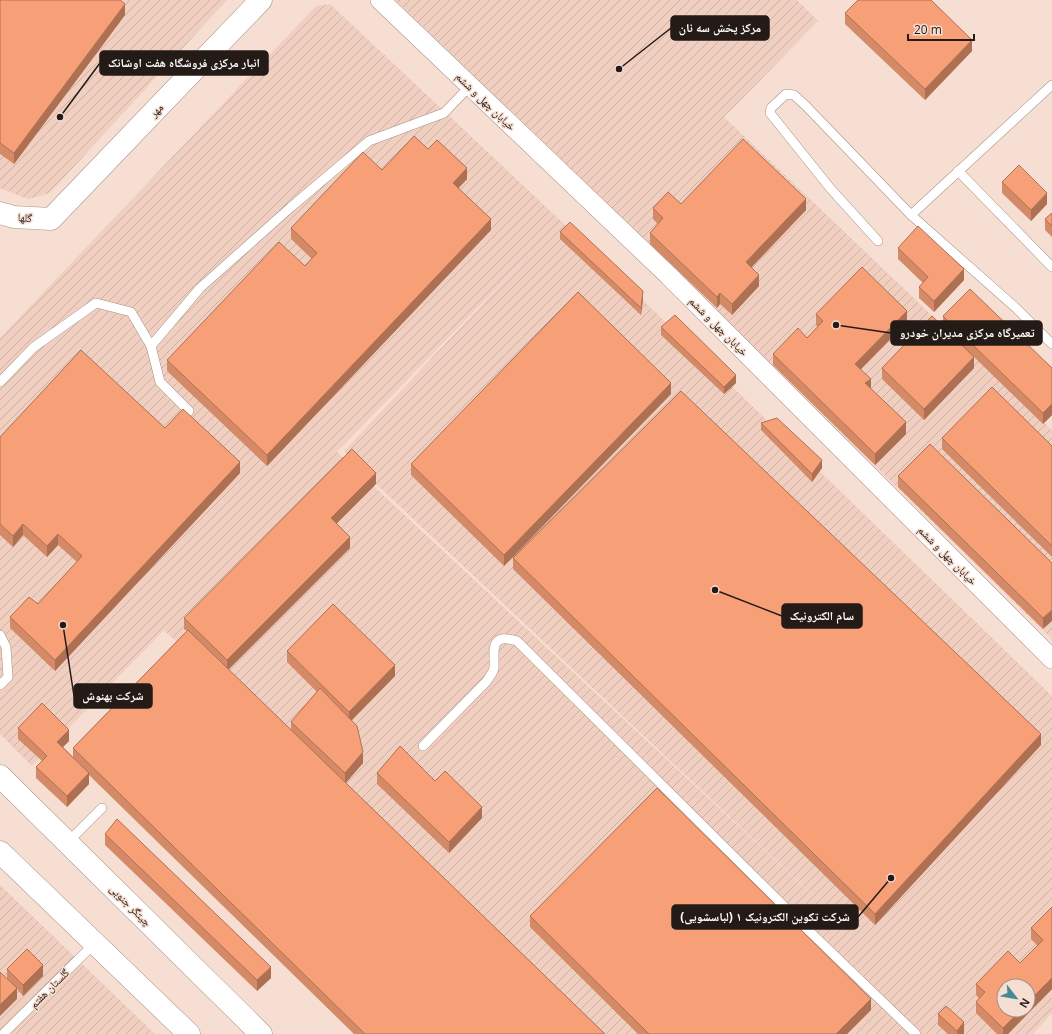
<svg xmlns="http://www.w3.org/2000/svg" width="1052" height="1034" viewBox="0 0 1052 1034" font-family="'Open Sans','Noto Naskh Arabic',sans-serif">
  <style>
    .industrial { fill: url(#industrial-furrows); fill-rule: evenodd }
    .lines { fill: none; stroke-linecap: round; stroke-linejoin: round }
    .lane-casing { stroke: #a89187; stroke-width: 10 }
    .street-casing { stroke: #a89187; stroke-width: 20 }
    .secondary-casing { stroke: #a89187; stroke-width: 23 }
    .lane { stroke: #fff; stroke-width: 9 }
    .street { stroke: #fff; stroke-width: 19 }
    .secondary { stroke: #fff; stroke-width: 22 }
    .wall { fill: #d48a66 }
    .shaded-wall { fill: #ad7053 }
    .building { fill: #f7a077; stroke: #ad7053 }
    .labels { text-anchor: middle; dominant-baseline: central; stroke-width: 3; stroke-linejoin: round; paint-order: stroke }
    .street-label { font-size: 11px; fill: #241b17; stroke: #f7ded2 }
    .leader { fill: none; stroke: #241b17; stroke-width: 1.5 }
    .callout-dot { fill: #241b17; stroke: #f7ded2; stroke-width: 1.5 }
    .callout { fill: #241b17; stroke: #241b17; stroke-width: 1.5 }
    .callout-label { font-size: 12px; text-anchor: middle; font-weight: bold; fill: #fff }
  </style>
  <defs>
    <pattern id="industrial-furrows" width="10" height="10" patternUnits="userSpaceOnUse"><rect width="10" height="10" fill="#f0cfc1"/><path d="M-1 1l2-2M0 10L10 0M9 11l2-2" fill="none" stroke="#ceb1a5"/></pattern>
  </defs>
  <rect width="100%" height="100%" fill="#f7ded2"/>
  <g class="industrial">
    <polygon points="0,0 227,0 50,193 28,199 0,188"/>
    <polygon points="395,0 797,0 818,21 724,117 1052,430 1052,639 623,219"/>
    <path d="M 330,4 L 561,221 L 1052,696 L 1052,1013 L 1033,1034 L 592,1034 L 164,630 L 32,766 L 0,734 L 0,338 L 316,6 ZM 531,253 L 344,451 L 376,484 L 852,932 L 337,452 ZM 1004,986 L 1028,986 L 1028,1010 L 1004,1010 Z"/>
    <polygon points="0,885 155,1034 0,1034"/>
  </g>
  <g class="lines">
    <g class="lane-casing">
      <g id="lane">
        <polyline points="958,171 1052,267"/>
        <polyline points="911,215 1052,85"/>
        <polyline points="878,241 830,188 770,113 771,108 786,94 794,95 806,106 911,215 1017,309 1052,344"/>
        <polyline points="0,382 34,347 96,303 131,312 151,346"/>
        <polyline points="189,411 160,382 151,346 200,288 291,207 369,141 444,113 470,86"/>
        <polyline points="0,635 6,647 8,677 0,685"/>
        <path d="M 423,746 L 486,682 C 489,678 493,673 494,668 C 495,652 488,632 517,641 L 806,928 L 916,1034"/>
        <polyline points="67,843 102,808"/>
        <polyline points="3,1034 95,943"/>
      </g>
    </g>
    <g class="street-casing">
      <polyline id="street" points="380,0 668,275 1052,659"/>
    </g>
    <g class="secondary-casing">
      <g id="secondary">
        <polyline points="0,213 14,217 51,219 261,0"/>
        <polyline points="0,776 261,1034"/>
        <polyline points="0,852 189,1034"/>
      </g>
    </g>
    <use href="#lane" class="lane"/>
    <use href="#street" class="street"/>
    <use href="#secondary" class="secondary"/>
  </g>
  <g class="wall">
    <polygon points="0,0 125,15 14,164 0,154"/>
    <polygon points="845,13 972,51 925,100 845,24"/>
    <polygon points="428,149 467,179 458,188 491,230 267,466 167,371 167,360 305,266 312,259 291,239 291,228 382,170"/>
    <polygon points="1002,182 1047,204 1031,221 1002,193"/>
    <polygon points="681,204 806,210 751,268 759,286 732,315 720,304 717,308 650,244 650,233 658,224 653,219 653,208"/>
    <polygon points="1052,213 1052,237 1045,230 1045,219"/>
    <polygon points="560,232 643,299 641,315 560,239"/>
    <polygon points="898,248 964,280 934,312 919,298 919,287 923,283 898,259"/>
    <polygon points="816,314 907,322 861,369 871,389 906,434 875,465 773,365 773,354 807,338 818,327 816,325"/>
    <polygon points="943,316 1052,368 1052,415 1043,424 974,357 974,368 924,420 882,379 882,368 943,327"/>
    <polygon points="661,327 736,383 724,394 661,335"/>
    <polygon points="671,394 504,566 411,475 411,464"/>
    <polygon points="761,423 822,468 812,482 761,430"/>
    <polygon points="165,428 240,473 55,671 10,628 10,617 38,604 77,562 58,545 47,557 23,535 13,547 0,535 0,437"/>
    <polygon points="942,438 1052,446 1052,557 942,449"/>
    <polygon points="898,476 1052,563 1043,629 898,487"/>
    <polygon points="376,484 336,524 350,548 228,670 291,730 291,722 317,692 287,662 287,651 395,676 352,720 363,763 345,783 605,1034 354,1034 89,775 89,784 67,807 36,778 36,767 42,761 18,739 18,728 69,741 63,747 73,757 73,748 187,631 184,629 184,618"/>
    <polygon points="513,558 1041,745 875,925 513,569"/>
    <polygon points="377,773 435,781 482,818 449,853 377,784"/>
    <polygon points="105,834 271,978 257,991 105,845"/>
    <polygon points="1052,907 1052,989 1008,1034 997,1034 976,1013 976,1002 979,998 976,995 976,984 1020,963 1038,946 1031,939 1031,928"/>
    <polygon points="530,916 871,1010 847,1034 638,1034 530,927"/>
    <polygon points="7,969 43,976 23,996 17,989 17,999 7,979"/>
    <polygon points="938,1014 964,1033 964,1034 948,1034 938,1025"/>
  </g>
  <g class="shaded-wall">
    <polygon points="125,4 125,15 14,164 14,153"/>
    <polygon points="972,40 972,51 925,100 925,89"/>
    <polygon points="467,168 467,179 453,194 453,183"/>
    <polygon points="1047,193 1047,204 1031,221 1031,210"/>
    <polygon points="806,199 806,210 746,273 746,262"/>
    <polygon points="491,219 491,230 267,466 267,455"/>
    <polygon points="964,269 964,280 934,312 934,301"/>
    <polygon points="759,275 759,286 732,315 732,304"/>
    <polygon points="643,291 643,299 641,315 641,308"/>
    <polygon points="720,293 720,304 717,308 717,297"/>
    <polygon points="907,311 907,322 855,375 855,364"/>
    <polygon points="974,357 974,368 924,420 924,409"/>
    <polygon points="736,375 736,383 724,394 724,387"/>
    <polygon points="871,379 871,390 865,383"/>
    <polygon points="671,383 671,394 504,566 504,555"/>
    <polygon points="1052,404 1052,415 1043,424 1043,413"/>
    <polygon points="906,422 906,434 875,465 875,454"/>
    <polygon points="822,460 822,468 812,482 812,474"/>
    <polygon points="240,462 240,473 55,671 55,660"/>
    <polygon points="376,473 376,484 331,529 331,518"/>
    <polygon points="23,524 23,535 13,547 13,536"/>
    <polygon points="58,534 58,545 47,557 47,546"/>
    <polygon points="350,537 350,548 227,671 227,660"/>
    <polygon points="1052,610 1052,621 1043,629 1043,618"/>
    <polygon points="395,665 395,676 349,723 349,712"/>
    <polygon points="69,730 69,741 57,753 57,742"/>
    <polygon points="1041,734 1041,745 875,925 875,914"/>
    <polygon points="363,752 363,763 345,784 345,773"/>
    <polygon points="89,773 89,784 67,807 67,796"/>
    <polygon points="482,807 482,818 449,853 449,842"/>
    <polygon points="43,965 43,976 23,996 23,985"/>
    <polygon points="271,967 271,978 257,991 257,980"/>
    <polygon points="1052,978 1052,989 1008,1034 1003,1034 1003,1028 1021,1010 1028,1010 1028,1002"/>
    <polygon points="17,988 17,999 0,1016 0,1005"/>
    <polygon points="871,999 871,1010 847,1034 836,1034"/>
    <polygon points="964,1022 964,1034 957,1034 957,1031"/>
  </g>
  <g class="building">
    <polygon points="0,0 120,0 125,4 14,153 0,143"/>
    <polygon points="858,0 931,0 972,40 925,89 845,13"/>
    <polygon points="414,136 428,149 437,140 467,168 453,183 491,219 267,455 167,360 279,242 305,266 317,253 291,228 363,152 382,170"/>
    <polygon points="743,139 806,199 746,262 759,275 732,304 720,293 717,297 650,233 663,218 653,208 668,192 681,204"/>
    <polygon points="1019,165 1047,193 1031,210 1002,182"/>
    <polygon points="1052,213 1052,226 1045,219"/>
    <polygon points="570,222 643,291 641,308 560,232"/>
    <polygon points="918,226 964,269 934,301 919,287 928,277 898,248"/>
    <polygon points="862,267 907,311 855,364 871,379 865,383 906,422 875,454 773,354 798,328 807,338 823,321 816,314"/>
    <polygon points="970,289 1052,368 1052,404 1043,413 943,316"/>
    <polygon points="578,292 671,383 504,555 411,464"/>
    <polygon points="675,315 736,375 724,387 661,327"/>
    <polygon points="932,316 974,357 924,409 882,368"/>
    <polygon points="81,350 165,428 183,409 240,462 55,660 10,617 29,597 38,604 82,556 58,534 47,546 23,524 13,536 0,524 0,437"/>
    <polygon points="992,387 1052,446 1052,546 942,438"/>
    <polygon points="681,391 1041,734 875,914 513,558"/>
    <polygon points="777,418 822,460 812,474 761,423"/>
    <polygon points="930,444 1052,563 1052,610 1043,618 898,476"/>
    <polygon points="352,449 376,473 331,518 350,537 227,660 184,618"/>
    <polygon points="333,604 395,665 349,712 287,651"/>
    <polygon points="188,630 605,1034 365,1034 73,748"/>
    <polygon points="320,688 357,726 363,752 345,773 291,722"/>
    <polygon points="42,703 69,730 57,742 89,773 67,796 36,767 47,756 18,728"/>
    <polygon points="400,746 435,781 445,771 482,807 449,842 377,773"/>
    <polygon points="657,788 871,999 836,1034 649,1034 530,916"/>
    <polygon points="117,819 271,967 257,980 105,834"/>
    <polygon points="1052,907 1052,978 1028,1002 1028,986 1004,986 1004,1010 1021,1010 1003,1028 976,1002 985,992 976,984 1008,951 1020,963 1043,940 1031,928"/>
    <polygon points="27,949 43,965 23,985 7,969"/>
    <polygon points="0,972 17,988 0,1005"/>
    <polygon points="946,1006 964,1022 957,1031 938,1014"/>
  </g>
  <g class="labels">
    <g class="street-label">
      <text transform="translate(486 101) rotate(44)">خیابان چهل و ششم</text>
      <text transform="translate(156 110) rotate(-46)">مهر</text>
      <text transform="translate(25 217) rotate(4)">گلها</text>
      <text transform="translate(719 326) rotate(45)">خیابان چهل و ششم</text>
      <text transform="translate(948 555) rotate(45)">خیابان چهل و ششم</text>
      <text transform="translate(131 905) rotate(45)">چیتگر جنوبی</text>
      <text transform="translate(49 988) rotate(-45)">گلستان هفتم</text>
    </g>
  </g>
  <path class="leader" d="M619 69L671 28M60 117L100 63M836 325L891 333M715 590L782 616M63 625L74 696M891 878L858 917"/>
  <g class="callout-dot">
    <circle cx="619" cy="69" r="4"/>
    <circle cx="60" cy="117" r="4"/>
    <circle cx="836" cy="325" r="4"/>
    <circle cx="715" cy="590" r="4"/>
    <circle cx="63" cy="625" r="4"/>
    <circle cx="891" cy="878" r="4"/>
  </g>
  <g class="callout">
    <rect x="671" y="16" width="98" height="24" rx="4"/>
    <rect x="100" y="51" width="168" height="24" rx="4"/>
    <rect x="891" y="321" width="151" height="24" rx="4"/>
    <rect x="782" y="604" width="80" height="24" rx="4"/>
    <rect x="74" y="684" width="78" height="24" rx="4"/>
    <rect x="672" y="905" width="186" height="24" rx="4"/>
  </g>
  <g class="callout-label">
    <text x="720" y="32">مرکز پخش سه نان</text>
    <text x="184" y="67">انبار مرکزی فروشگاه هفت اوشانک</text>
    <text x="967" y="337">تعمیرگاه مرکزی مدیران خودرو</text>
    <text x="822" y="620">سام الکترونیک</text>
    <text x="113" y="700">شرکت بهنوش</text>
    <text x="765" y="921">شرکت تکوین الکترونیک ۱ (لباسشویی)</text>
  </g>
  <g transform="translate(1016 998) rotate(121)"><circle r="19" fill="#f7ded2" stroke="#a39087"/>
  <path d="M0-3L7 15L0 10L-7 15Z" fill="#468a98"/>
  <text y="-6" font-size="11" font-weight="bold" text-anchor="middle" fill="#241b17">N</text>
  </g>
  <path d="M908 34v6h66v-6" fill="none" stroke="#241b17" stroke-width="2"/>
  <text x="914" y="34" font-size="12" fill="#241b17" stroke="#f7ded2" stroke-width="3" paint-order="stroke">20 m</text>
</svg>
